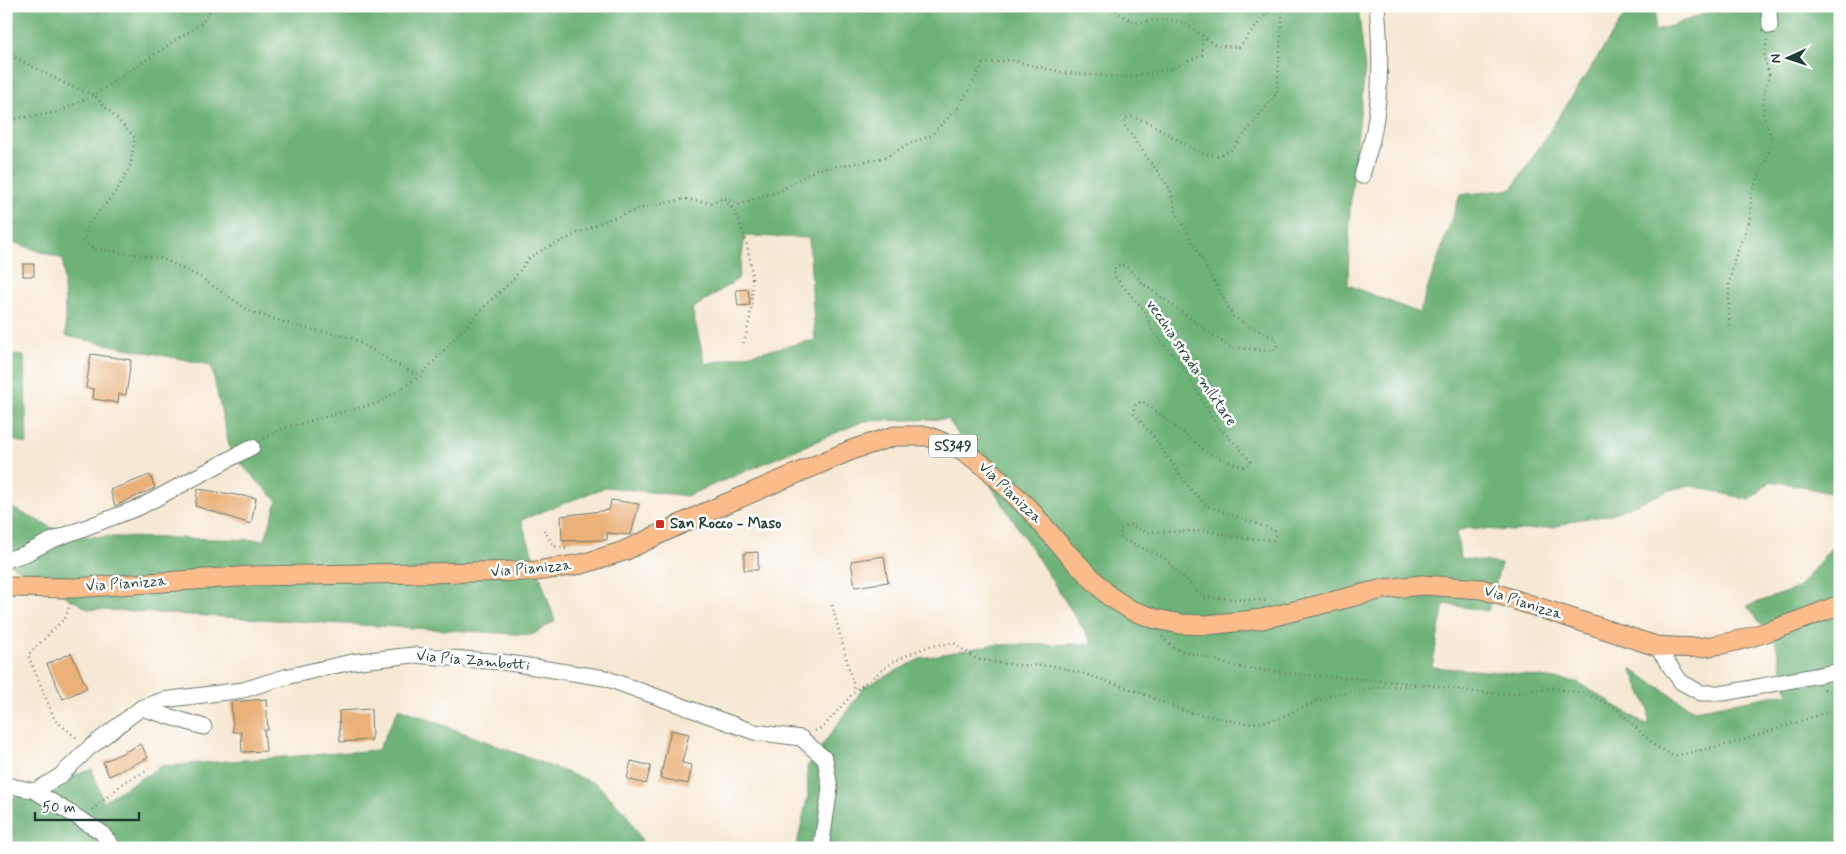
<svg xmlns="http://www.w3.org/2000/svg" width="1846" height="854" viewBox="0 0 1846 854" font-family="Mynerve,sans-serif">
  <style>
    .forest { fill: #6db277; stroke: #467856; fill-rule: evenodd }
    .building { fill: #e9b078 }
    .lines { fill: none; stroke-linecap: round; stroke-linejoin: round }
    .minor-casing { stroke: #6a796c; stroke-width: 17 }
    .major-casing { stroke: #6a796c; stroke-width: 21 }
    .path { stroke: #6a796c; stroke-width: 2.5; stroke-dasharray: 1 4; stroke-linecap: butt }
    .minor { stroke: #fff; stroke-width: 15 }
    .major { stroke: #fabc8b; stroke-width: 19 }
    .poi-dot { fill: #c8321e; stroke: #fff; stroke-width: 2 }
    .labels { text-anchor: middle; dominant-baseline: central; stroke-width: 5; stroke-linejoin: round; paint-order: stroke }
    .shield { fill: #fff; stroke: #627771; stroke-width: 1 }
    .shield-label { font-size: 14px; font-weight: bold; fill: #1f3d34 }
    .street-label { font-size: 15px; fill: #1f3d34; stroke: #fff }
    .poi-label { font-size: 15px; font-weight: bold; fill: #1f3d34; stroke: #fff; text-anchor: start }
  </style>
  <rect width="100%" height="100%" fill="#fff"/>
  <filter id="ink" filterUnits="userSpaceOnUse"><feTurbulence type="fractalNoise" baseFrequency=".02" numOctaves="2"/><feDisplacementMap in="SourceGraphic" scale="10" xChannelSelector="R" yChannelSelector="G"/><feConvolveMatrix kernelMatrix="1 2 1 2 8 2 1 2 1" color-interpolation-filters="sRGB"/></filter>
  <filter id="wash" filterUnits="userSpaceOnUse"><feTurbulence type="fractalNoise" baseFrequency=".0096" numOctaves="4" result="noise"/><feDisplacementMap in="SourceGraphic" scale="20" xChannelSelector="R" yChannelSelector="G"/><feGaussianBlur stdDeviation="1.12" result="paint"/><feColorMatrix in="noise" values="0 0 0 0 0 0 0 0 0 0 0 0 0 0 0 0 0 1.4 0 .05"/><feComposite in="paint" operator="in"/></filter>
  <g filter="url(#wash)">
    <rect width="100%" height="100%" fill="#f6e9d4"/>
    <g class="forest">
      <path d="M 6,6 L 1358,6 L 1365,69 L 1350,207 L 1348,285 L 1419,313 L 1460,195 L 1512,189 L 1630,7 L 1656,6 L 1654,32 L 1725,6 L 1801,12 L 1803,6 L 1840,6 L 1840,496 L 1802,486 L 1771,481 L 1750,500 L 1688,485 L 1668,491 L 1609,515 L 1576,520 L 1555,527 L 1513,531 L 1469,528 L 1457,531 L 1460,558 L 1501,564 L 1488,611 L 1444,604 L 1432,667 L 1512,673 L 1577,682 L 1649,726 L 1649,710 L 1631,669 L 1694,710 L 1788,693 L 1775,641 L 1747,606 L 1798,588 L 1840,537 L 1840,848 L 796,848 L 808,795 L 807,767 L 864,687 L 922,658 L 991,645 L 1093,644 L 948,419 L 864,421 L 687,496 L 606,487 L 521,520 L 555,621 L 532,635 L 88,609 L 6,562 L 6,505 L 69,536 L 265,540 L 277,501 L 231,454 L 211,365 L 66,336 L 63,259 L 6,240 ZM 745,236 L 809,238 L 815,340 L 705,364 L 692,309 L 738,279 Z"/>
      <polygon points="6,353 24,356 27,444 6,438"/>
      <polygon points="399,708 597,784 626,813 646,848 6,848 6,800 92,769 103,801 162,766 378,750"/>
    </g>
    <g id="blocks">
      <g class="building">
        <rect x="23" y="264" width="11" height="12"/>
        <polygon points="748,289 750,305 738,306 736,290"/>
        <polygon points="91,354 131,360 126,395 119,394 118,403 93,399 94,389 86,388"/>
        <polygon points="150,475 155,488 115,506 110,490"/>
        <polygon points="198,489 256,498 251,524 195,506"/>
        <polygon points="611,500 639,504 631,535 607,533 607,540 562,541 561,516 609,510"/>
        <polygon points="758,552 758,570 744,570 744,553"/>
        <polygon points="884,556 888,582 855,587 851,561"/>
        <polygon points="71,653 87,688 63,699 47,664"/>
        <polygon points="266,699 268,730 264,730 266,751 242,752 241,732 233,732 231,702"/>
        <polygon points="371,709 372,740 340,742 339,711"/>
        <polygon points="671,730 689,734 682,763 692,765 688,784 660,778"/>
        <polygon points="141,744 148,758 109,776 103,762"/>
        <polygon points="631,761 651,766 646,784 627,779"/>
      </g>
    </g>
  </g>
  <g filter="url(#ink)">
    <use href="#blocks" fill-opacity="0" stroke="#6a796c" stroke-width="1"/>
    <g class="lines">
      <g class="minor-casing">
        <g id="minor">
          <polyline points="1769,6 1770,26"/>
          <path d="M 1362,176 C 1366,161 1371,146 1374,130 C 1381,90 1381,47 1377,6"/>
          <polyline points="6,560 25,554 50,541 140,507 252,447"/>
          <polyline points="1656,646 1681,682 1701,693 1725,693 1840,671"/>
          <polyline points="141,708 204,727"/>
          <polyline points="6,785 35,791 60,776 89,748 141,708 163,700 243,690 285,677 352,662 413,655 502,662 605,678 754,732 801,738 825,759 830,788 821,848"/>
          <polyline points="35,791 101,832 114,848"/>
        </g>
      </g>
      <g class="major-casing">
        <path id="major" d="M 6,587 L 74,588 L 252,576 L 536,571 L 582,564 L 624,551 L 702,514 L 854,449 L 895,436 L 927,436 L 962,450 L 987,468 L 1032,512 L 1064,550 L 1109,596 L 1131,610 L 1156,619 L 1181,624 L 1207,625 L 1262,619 L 1383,589 L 1422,585 L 1482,589 L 1656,646 C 1674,647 1693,649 1711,646 C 1752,640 1800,620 1840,605"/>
      </g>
      <g class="path">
        <polyline points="1113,6 1117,12 1135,23 1164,19 1183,22 1217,46 1239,47 1273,6"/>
        <polyline points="6,53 68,85 94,95 135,138 130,167 115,193 90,222 83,241 94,249 161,258 200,277 251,312 300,327 350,337 392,362 419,375"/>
        <polyline points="6,120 58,112 94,95 203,22 213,6"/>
        <path d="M 725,199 C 729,205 735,212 738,219 C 755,257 757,305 743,344"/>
        <polyline points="1729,325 1729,283 1735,258 1750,220 1751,193 1765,163 1772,140 1763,113 1764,92 1769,74 1764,57 1767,40"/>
        <polyline points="264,439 283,428 381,402 420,376 488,303 513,280 528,259 542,250 604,221 643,208 685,199 711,203 724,198 739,204 780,191 817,169 847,165 886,157 910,143 930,136 959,107 983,64 1010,60 1065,73 1126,77 1152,73 1175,67 1202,55 1202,35"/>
        <polyline points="544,530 554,546 568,549"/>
        <polyline points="1265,601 1203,597 1163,557 1121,539 1120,529 1130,525 1146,532 1208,531 1241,538 1273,540 1276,534 1274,530 1207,506 1190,489 1152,435 1133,413 1135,405 1142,401 1168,420 1209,454 1244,467 1251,462 1238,446 1216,425 1182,365 1153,332 1145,311 1115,277 1114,269 1121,264 1128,268 1145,285 1229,347 1272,351 1277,347 1275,338 1248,326 1233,316 1176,212 1170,189 1124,125 1126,118 1132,117 1148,122 1200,153 1217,156 1233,149 1277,93 1283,6"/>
        <polyline points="70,603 66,617 28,655 55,720 78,739"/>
        <polyline points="832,605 855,691"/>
        <polyline points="1162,637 1174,648 1237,667 1296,674 1419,684"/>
        <polyline points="1824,689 1840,692"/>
        <polyline points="815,731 824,726 855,691 894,661 929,646 954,643 976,659 1014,665 1054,666 1088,675 1139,692 1184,711 1248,724 1274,720 1328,696 1377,687 1428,685 1476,692 1509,694 1552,688 1588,694 1615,708 1655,746 1674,756 1734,743 1840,708"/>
        <polyline points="92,810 126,781 149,770"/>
      </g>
      <use href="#minor" class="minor"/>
      <use href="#major" class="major"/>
    </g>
  </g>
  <rect class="poi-dot" x="655" y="519" width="10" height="10" rx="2.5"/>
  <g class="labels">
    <rect class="shield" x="929" y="434.5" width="48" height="23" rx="4"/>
    <g class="shield-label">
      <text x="953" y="446">SS349</text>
    </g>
    <g class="street-label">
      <text transform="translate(1191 363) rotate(56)">vecchia strada militare</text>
      <text transform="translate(1010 493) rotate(44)">Via Pianizza</text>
      <text transform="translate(531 569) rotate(-5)">Via Pianizza</text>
      <text transform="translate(126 584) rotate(-4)">Via Pianizza</text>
      <text transform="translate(1523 603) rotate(18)">Via Pianizza</text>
      <text transform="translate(473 661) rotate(5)">Via Pia Zambotti</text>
    </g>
    <g class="poi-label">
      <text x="670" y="524">San Rocco - Maso</text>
    </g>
  </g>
  <rect width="1846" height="854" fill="none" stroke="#fff" stroke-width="25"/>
  <g transform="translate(1788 58) rotate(267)" stroke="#ffffff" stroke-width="4" paint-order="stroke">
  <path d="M0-4L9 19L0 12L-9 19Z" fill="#1f3d34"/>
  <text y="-8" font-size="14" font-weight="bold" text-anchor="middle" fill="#1f3d34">N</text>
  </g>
  <path d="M35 812v8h104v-8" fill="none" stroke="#1f3d34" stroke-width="2.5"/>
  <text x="42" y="812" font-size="15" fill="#1f3d34" stroke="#ffffff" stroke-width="4" paint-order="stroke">50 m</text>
</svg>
